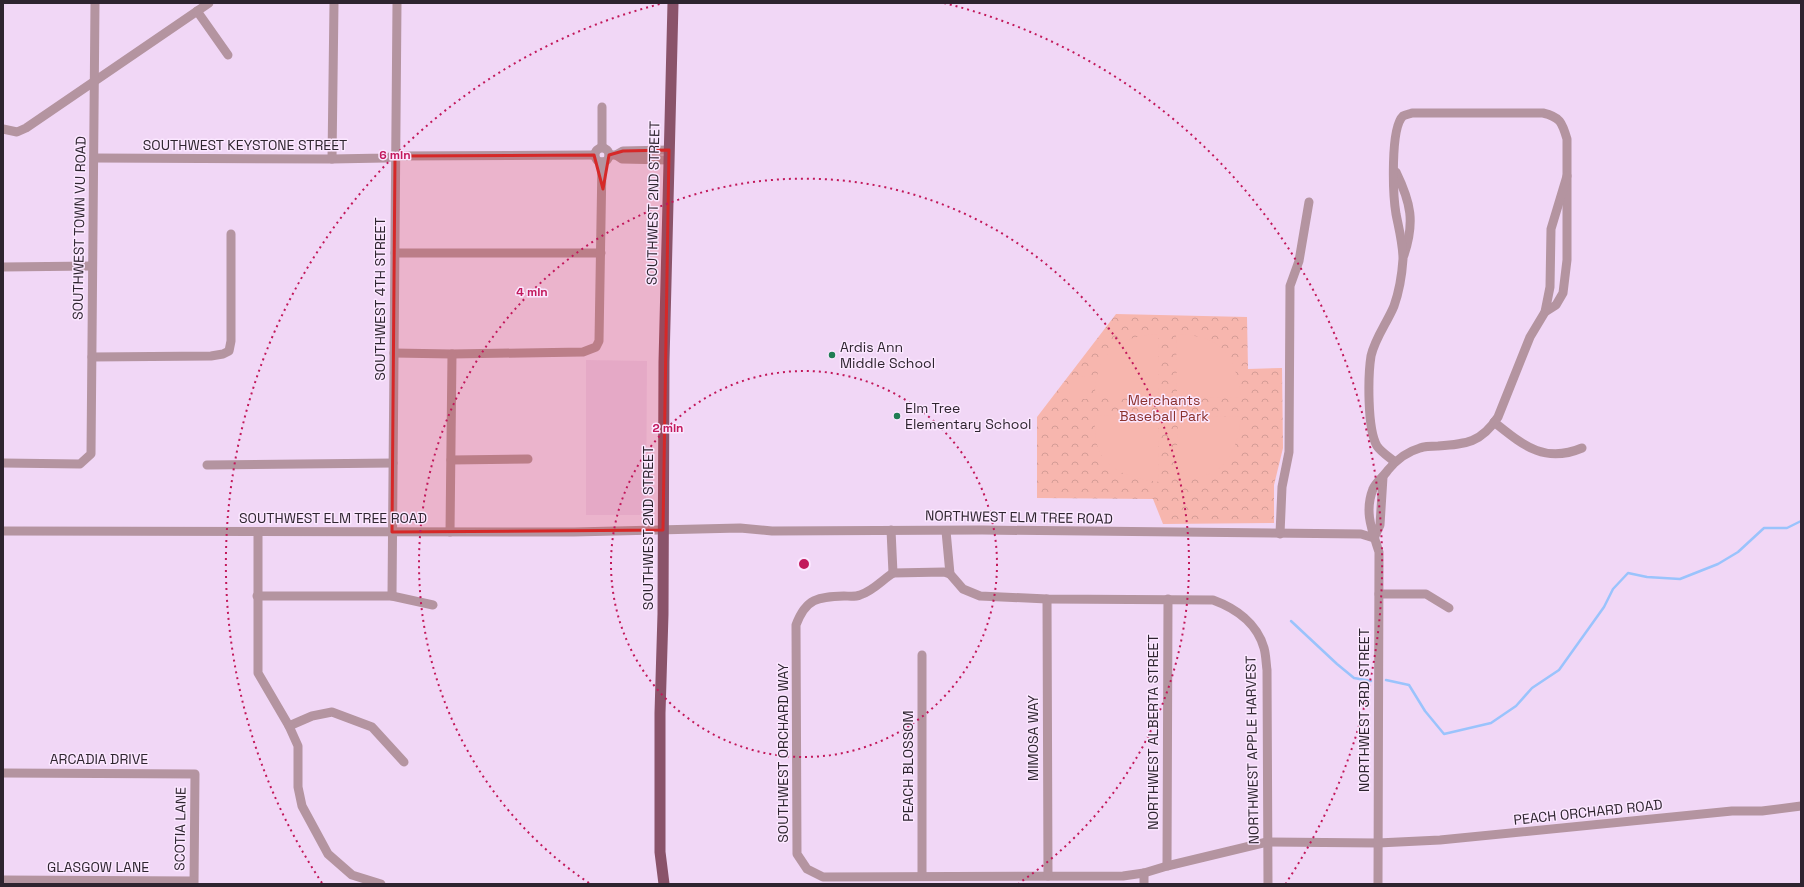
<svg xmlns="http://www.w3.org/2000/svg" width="1804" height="887" viewBox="0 0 1804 887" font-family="'Space Grotesk',sans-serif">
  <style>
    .built { fill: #e9caee }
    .park { fill: url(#park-crowns) }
    .garden { fill: #f7b6ae }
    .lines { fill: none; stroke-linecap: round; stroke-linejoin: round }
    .stream { stroke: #9ac3fc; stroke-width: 2.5 }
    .minor { stroke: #b494a0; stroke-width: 9 }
    .major { stroke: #8a536a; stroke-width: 11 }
    .marked { fill: #d62828; fill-opacity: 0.2; stroke: #d62828; stroke-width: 3; stroke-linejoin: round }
    .ring { fill: none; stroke: #c2185b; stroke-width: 2; stroke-dasharray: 2 4 }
    .poi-dot { fill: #207d54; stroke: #fbe7ff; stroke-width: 1.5 }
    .labels { text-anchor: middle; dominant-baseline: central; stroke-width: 3; stroke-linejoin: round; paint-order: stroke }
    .street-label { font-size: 14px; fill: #2e242f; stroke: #fbe7ff }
    .poi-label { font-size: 14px; fill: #2e242f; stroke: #fbe7ff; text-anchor: start }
    .park-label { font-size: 14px; fill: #8b322e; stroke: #fbe7ff }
    .centre { fill: #c2185b; stroke: #fbe7ff; stroke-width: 2 }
    .ring-label { font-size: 12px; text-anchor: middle; font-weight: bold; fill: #c2185b; stroke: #fbe7ff; stroke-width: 3; stroke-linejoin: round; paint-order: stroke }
  </style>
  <defs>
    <pattern id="park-crowns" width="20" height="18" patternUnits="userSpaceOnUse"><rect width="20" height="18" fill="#f7b6ae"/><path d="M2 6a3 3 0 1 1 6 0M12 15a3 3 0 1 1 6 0" fill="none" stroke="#d49c96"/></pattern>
  </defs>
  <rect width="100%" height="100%" fill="#f1d7f6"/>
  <polygon class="built" points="586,360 647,361 646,515 586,515"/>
  <polygon class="park" points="1116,314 1247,317 1248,369 1282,368 1283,448 1274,485 1274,523 1163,524 1153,499 1037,498 1037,417"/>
  <g class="garden">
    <path d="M 1158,334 L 1159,398 L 1095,398 C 1094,355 1117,336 1158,334 Z"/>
    <path d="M 1176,334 C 1222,336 1235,354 1241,397 L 1177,398 Z"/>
    <polygon points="1070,376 1091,377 1091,399 1069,399"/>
    <path d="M 1158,414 L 1159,482 C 1133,479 1102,471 1096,441 C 1095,433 1095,424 1094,416 Z"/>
    <path d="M 1178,415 L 1241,417 C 1236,460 1221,479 1176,480 Z"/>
  </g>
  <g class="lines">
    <g class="stream">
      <polyline points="1291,621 1337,664 1354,678 1371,681"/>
      <polyline points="1386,680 1409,685 1425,711 1444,734 1491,723 1516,706 1532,688 1559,670 1604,607 1613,589 1628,573 1647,577 1680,579 1718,564 1738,552 1764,528 1787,528 1801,521"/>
    </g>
    <g class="minor">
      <polyline points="197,11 228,55"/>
      <polyline points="3,129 17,132 26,128 209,3"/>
      <polyline points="602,147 602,107"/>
      <circle cx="602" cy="155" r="7"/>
      <polyline points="609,155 616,155 623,151 669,150"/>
      <polyline points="616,155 622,159 669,160"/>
      <polyline points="94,158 332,159 385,158 395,156 594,155"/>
      <polyline points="332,159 334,3"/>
      <path d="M 1396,172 C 1411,203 1415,222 1404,255"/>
      <polyline points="395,253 601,253"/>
      <polyline points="3,267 92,266"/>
      <polyline points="394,353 452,354 583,352 596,347 599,341 602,162"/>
      <polyline points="92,357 211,356 223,354 229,351 231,341 231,234"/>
      <path d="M 1494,422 C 1523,445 1544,464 1582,448"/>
      <polyline points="451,460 528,459"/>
      <path d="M 1395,462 C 1389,457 1381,452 1377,446 C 1367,429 1368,375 1371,356 C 1375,338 1387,323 1394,306 C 1399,292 1402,274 1403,259 C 1403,244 1399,229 1396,214 C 1393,196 1390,128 1403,116 C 1405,115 1409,114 1412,113 L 1543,113 C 1560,117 1562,122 1567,139 L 1567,260 L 1563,293 L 1556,305 L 1545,312"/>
      <polyline points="3,463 80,464 91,454 95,3"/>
      <polyline points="207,465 393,463"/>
      <polyline points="891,530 893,573"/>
      <polyline points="3,531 574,532 740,528 772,531 982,530 1361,534 1374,538"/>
      <path d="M 946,531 L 950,574 L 963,589 L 980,596 L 1047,599 L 1213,600 C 1235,608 1257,623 1264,648 C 1266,655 1266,663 1267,670 L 1268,884"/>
      <polyline points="258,532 258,673 289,726 298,746 298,787 302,806 328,854 352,875 381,884"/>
      <polyline points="450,532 452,354"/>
      <polyline points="1280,534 1282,487 1289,452 1290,286 1299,261 1309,202"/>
      <polyline points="1374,538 1380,525 1383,477"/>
      <path d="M 893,573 C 882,580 873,591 860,595 C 855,597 849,596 844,596 C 818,597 806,598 796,625 L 797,854 L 807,869 L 823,877 L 1123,876 L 1144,873 L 1167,866 L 1267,842 L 1378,843 L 1440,840 L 1732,811 L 1762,811 L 1801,806"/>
      <polyline points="893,573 944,572 950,574"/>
      <polyline points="1379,594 1426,594 1449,608"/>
      <polyline points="257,596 392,596 433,605"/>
      <polyline points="392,596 397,3"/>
      <polyline points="1047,599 1048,876"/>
      <polyline points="922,655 922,876"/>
      <polyline points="289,726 312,716 332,712 372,727 404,762"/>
      <polyline points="3,773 195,774 194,884"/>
      <polyline points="1167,866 1168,599"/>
      <polyline points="1144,873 1144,884"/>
      <polyline points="3,880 193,881"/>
      <path d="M 1378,884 L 1379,552 C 1372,530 1364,512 1373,489 C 1375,483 1384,476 1388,470 C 1397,459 1406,452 1420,448 C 1425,446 1432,446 1438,446 C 1466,444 1481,443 1498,417 L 1530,337 L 1545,312 L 1550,287 L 1551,229 L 1567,176"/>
    </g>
    <polyline class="major" points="664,884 660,852 660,713 663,614 664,362 673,3"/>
  </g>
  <path class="marked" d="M 669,150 L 663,530 L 392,532 L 395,156 L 594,155 L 603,189 L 609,155 L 623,151 Z"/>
  <g class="ring">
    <circle cx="804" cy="564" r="193"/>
    <path d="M589 883A385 385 0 1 1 1019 883"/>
    <path d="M322 883A578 578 0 0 1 664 3M944 3A578 578 0 0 1 1286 883"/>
  </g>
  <g class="poi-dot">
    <circle cx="832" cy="355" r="4"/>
    <circle cx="897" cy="416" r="4"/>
  </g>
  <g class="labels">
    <g class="street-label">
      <text x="245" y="145">SOUTHWEST KEYSTONE STREET</text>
      <text transform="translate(653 203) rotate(-89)">SOUTHWEST 2ND STREET</text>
      <text transform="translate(79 228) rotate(-89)">SOUTHWEST TOWN VU ROAD</text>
      <text transform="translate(380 299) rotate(-90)">SOUTHWEST 4TH STREET</text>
      <text transform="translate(1019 517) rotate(1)">NORTHWEST ELM TREE ROAD</text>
      <text x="333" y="518">SOUTHWEST ELM TREE ROAD</text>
      <text transform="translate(648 528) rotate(-90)">SOUTHWEST 2ND STREET</text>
      <text transform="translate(1364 710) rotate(-90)">NORTHWEST 3RD STREET</text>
      <text transform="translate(1153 732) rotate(-90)">NORTHWEST ALBERTA STREET</text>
      <text transform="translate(1033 738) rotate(-90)">MIMOSA WAY</text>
      <text transform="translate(1252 750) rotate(-91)">NORTHWEST APPLE HARVEST</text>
      <text transform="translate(783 753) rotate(-90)">SOUTHWEST ORCHARD WAY</text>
      <text x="99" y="759">ARCADIA DRIVE</text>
      <text transform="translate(908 766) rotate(-90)">PEACH BLOSSOM</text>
      <text transform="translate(1588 812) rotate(-6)">PEACH ORCHARD ROAD</text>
      <text transform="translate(180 829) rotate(-89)">SCOTIA LANE</text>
      <text x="98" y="867">GLASGOW LANE</text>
    </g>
    <g class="poi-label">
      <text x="840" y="347">Ardis Ann<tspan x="840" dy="16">Middle School</tspan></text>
      <text x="905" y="408">Elm Tree<tspan x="905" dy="16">Elementary School</tspan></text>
    </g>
    <g class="park-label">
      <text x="1164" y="400">Merchants<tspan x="1164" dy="16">Baseball Park</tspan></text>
    </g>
  </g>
  <circle cx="804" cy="564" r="6" class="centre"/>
  <g class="ring-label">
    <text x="395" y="159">6 min</text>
    <text x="532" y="296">4 min</text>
    <text x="668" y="432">2 min</text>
  </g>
  <rect width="1804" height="887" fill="none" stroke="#2e242f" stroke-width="8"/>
</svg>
